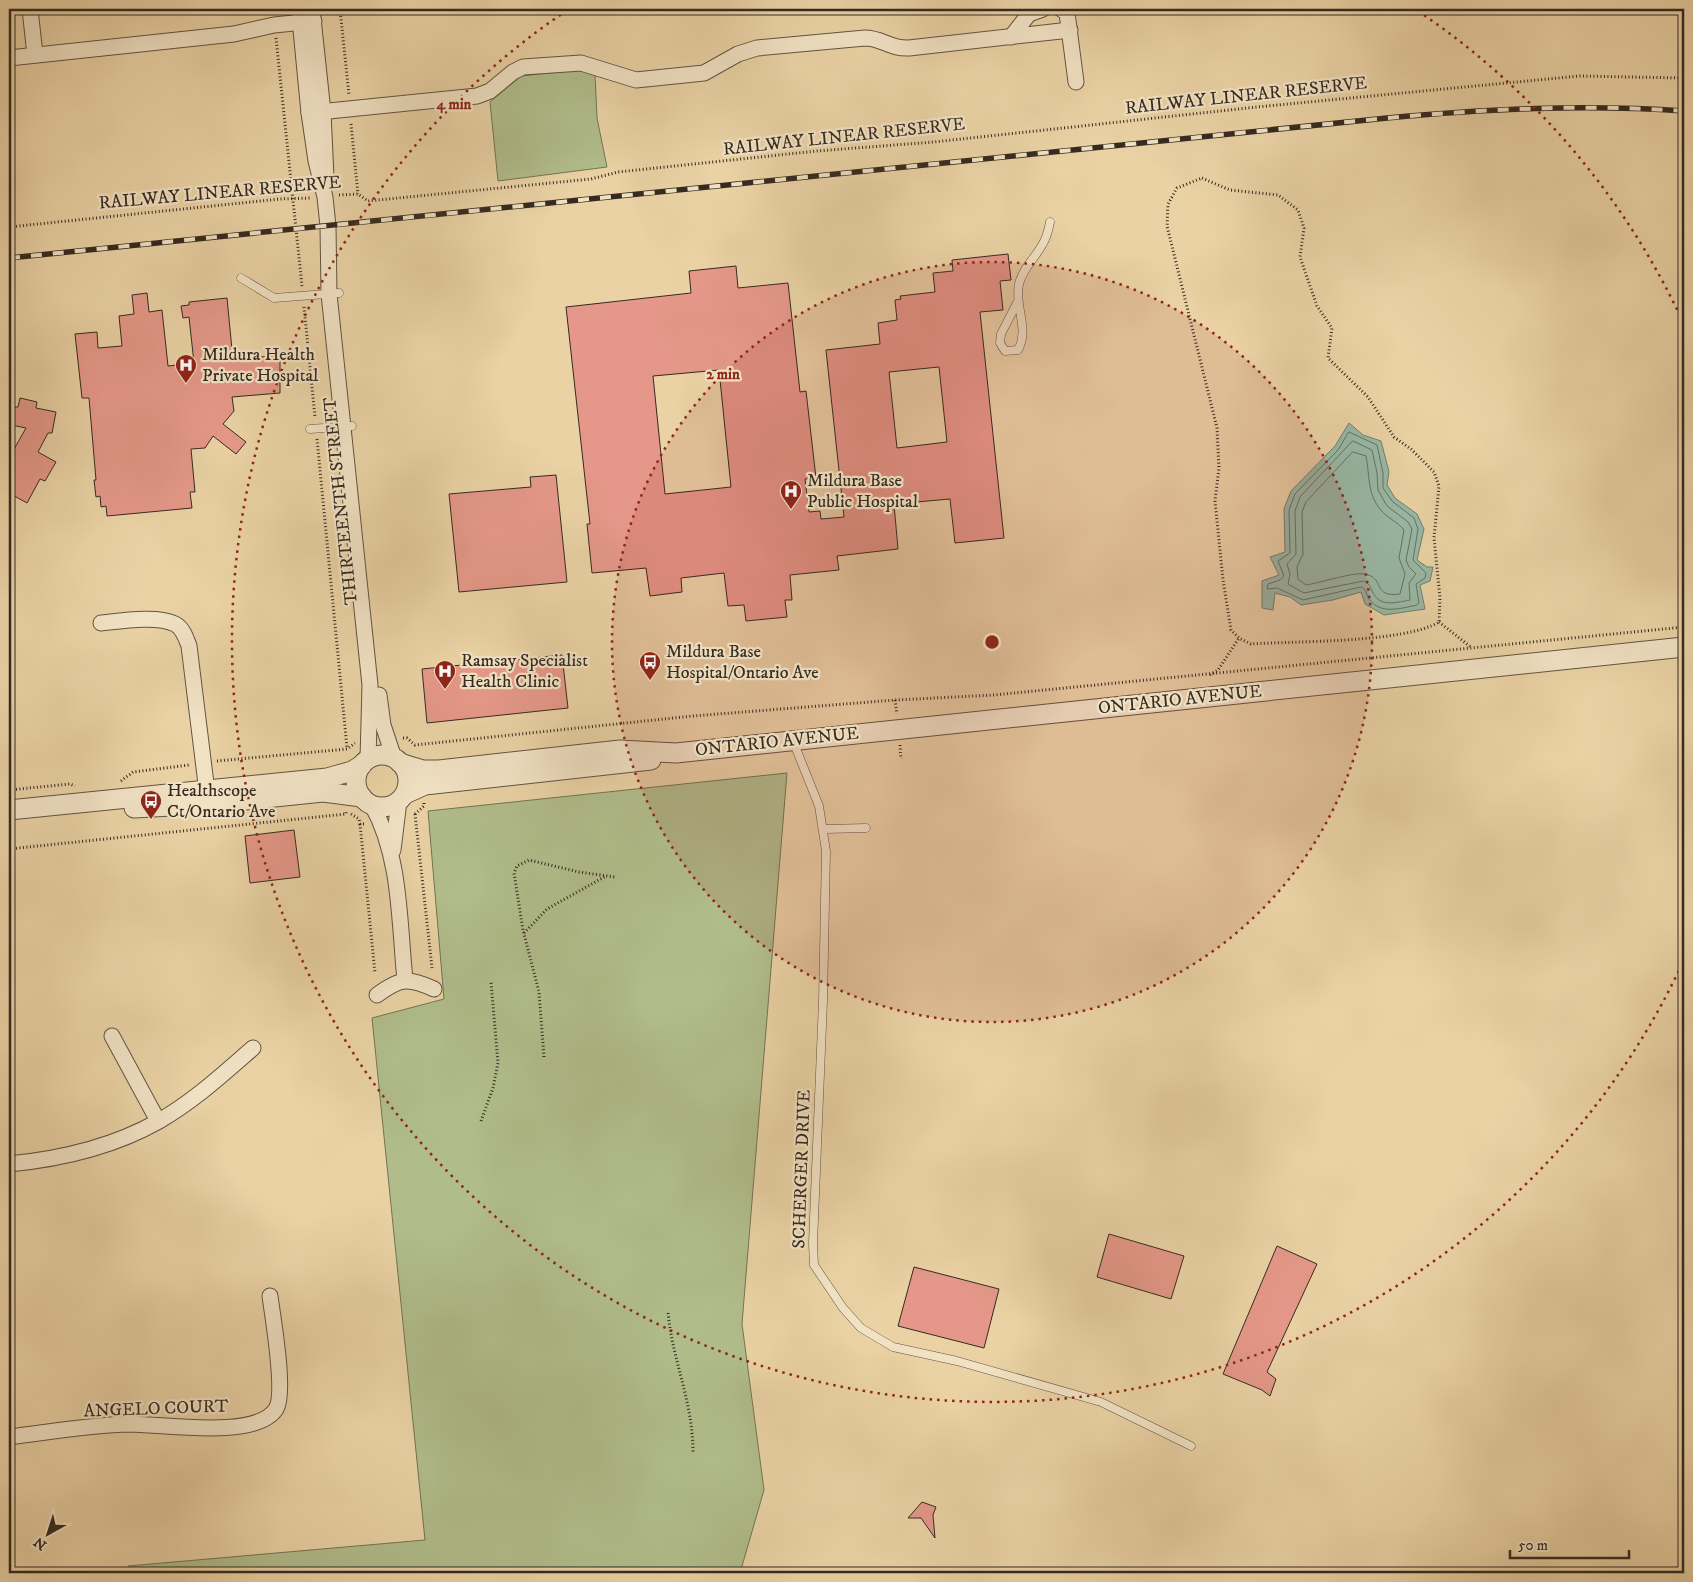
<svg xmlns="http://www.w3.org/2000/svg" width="1693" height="1582" viewBox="0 0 1693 1582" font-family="'IM FELL DW Pica',serif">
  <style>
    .green { fill: #b0bd8b; stroke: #727456 }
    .water { fill: #98b8a5; stroke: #707f70 }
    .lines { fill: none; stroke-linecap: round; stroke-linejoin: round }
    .shore { stroke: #667163; stroke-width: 1 }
    .building { fill: #e59889; stroke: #352a21; fill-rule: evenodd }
    .service-casing { stroke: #625442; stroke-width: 9 }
    .minor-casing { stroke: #625442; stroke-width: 17 }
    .tertiary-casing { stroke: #625442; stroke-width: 21 }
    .path { stroke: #352a21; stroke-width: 3; stroke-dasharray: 1 2.5; stroke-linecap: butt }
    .service { stroke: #f1e2c4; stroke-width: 8 }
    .minor { stroke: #f1e2c4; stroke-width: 15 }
    .tertiary { stroke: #f1e2c4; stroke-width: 19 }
    .rail-casing { stroke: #352a21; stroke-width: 5.5 }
    .rail { stroke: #f1e2c4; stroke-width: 4; stroke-dasharray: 11; stroke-linecap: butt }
    .ring { fill: none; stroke: #8f2418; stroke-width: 2.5; stroke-dasharray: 2.5 5 }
    .labels { text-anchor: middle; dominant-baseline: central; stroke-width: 4.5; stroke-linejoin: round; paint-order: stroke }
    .street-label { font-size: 18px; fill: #352a21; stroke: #f1e2c4 }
    .poi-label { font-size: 18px; fill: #352a21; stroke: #f1e2c4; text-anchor: start }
    .centre { fill: #8f2418; stroke: #f1e2c4; stroke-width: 2.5 }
    .ring-label { font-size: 15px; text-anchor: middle; font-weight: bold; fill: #8f2418; stroke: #f1e2c4; stroke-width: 4.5; stroke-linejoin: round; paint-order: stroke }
  </style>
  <rect width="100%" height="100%" fill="#ead2a5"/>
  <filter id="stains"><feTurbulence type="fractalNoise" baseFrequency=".004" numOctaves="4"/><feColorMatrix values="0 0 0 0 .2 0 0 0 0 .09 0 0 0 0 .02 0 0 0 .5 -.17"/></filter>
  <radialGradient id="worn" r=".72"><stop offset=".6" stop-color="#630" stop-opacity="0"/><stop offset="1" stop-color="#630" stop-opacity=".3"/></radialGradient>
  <g class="green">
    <polygon points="577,70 595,74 597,118 607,167 498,181 490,102 521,76"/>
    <polygon points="787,773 742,1324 764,1490 740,1573 128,1573 128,1566 425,1540 372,1018 444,999 428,811"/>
  </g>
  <polygon class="water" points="1349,423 1363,435 1381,441 1389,472 1387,485 1395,498 1417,514 1424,529 1417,560 1427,567 1433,567 1430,581 1420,585 1425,609 1384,615 1365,604 1361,592 1333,600 1301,605 1290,597 1275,593 1273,610 1262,608 1262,581 1279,575 1270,557 1285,552 1284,509 1291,491 1335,446"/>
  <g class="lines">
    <g class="shore">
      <path d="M 1349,432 L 1377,445 L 1383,473 L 1383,488 L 1392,501 L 1414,518 L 1418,529 L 1413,560 L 1426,573 L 1425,578 L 1416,584 L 1419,603 L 1417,605 C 1402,608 1381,615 1370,600 C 1365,595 1368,590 1361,587 L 1303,600 L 1277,588 L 1267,589 L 1268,584 L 1280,580 L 1284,576 L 1278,561 L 1290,553 L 1289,510 L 1295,494 L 1338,450 Z"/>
      <path d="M 1353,441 L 1372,450 L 1377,473 L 1378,490 L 1387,506 L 1408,522 L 1412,529 L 1406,560 L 1409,567 L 1416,574 L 1409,583 L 1410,600 C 1398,602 1383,607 1375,596 C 1370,590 1372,584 1363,581 L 1304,593 L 1288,584 L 1290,574 L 1287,564 L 1296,554 L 1295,511 L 1300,497 Z"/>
      <path d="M 1353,452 L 1366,456 C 1370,476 1367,493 1380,509 C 1387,518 1398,522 1404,530 L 1399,558 L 1405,574 L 1400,594 C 1371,598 1386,577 1364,574 C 1354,572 1319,583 1306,585 L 1298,579 L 1297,567 L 1303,554 L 1302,512 L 1306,502 Z"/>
    </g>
  </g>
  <g class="building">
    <path d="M 1008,254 L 1011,280 L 1000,281 L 1003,310 L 980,312 L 1004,538 L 955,543 L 950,499 L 894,504 L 898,549 L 837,556 L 839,570 L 790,575 L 792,600 L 785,600 L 787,617 L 746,621 L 744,605 L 728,606 L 724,573 L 681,578 L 682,592 L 650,596 L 646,568 L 592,573 L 587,524 L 590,524 L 566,307 L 691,293 L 689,271 L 736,266 L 738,288 L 788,283 L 800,392 L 806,391 L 816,478 L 805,479 L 809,512 L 820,511 L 821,519 L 844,517 L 826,350 L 880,344 L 878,323 L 897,320 L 895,300 L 901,299 L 900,296 L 935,292 L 933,273 L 953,271 L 952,260 ZM 939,367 L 947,442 L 897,448 L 889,372 ZM 719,370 L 731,487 L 665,494 L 653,376 Z"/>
    <polygon points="147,293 149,312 162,310 168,366 194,363 189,317 183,318 181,306 189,305 189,302 227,298 233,360 280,355 280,393 232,397 234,411 223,424 246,442 236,454 213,436 205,448 191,449 195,492 190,492 192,508 107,516 106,506 101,507 100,496 96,497 94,480 96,480 89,398 82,398 75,334 97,332 98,348 122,346 119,316 134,314 132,295"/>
    <polygon points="20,398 37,402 36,408 56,412 52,433 48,433 38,452 56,462 45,481 40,479 27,503 9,493 9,458 26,428 11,425 15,407 18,407"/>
    <polygon points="556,475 567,582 459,592 449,494 531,487 530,477"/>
    <polygon points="562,655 568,708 427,723 422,669"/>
    <polygon points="294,830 300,877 250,883 245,836"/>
    <polygon points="1109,1234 1184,1256 1171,1299 1097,1277"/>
    <polygon points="1277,1246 1317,1264 1267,1372 1276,1379 1270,1396 1262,1390 1223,1374"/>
    <polygon points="914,1267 999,1289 984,1348 898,1326"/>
    <polygon points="922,1502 936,1507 933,1515 935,1538 921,1518 908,1518"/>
  </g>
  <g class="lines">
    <g class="service-casing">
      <g id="service">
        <polyline points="241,278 274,298 339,293"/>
        <path d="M 1018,301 L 1001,334 L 1000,343 L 1005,351 L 1018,350 C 1030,329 1014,306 1019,284 C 1023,266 1040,254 1046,237 C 1048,232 1049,227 1050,222"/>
        <polyline points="310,429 352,426"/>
        <polyline points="793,741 819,806 826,851 823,1001 813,1243 814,1265 843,1308 861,1328 893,1347 957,1361 1101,1402 1191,1446"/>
        <polyline points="825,829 866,828"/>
      </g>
    </g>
    <g class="minor-casing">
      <g id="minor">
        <polyline points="30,9 35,55"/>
        <polyline points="299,9 309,113 316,161 325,197 328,226 329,294 370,685 368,759"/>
        <polyline points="312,9 323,112 326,177"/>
        <polyline points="1061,9 1067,13 1076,82"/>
        <polyline points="1011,37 1029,14 1043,9"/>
        <polyline points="9,58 234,34 274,25 314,21"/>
        <path d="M 309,113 L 477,96 L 490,91 L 513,72 L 523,67 L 581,63 L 636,80 L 704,73 L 738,54 L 757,48 L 865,38 C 882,38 890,49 909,48 L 1070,30"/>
        <path d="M 101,623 C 120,621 158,615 175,624 C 183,628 186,638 189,646 L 208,800"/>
        <polyline points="379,695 383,725 394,758"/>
        <path d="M 372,805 C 401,857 399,922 405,980"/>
        <polyline points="393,850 399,801"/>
        <path d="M 377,995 C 400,978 408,977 434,989"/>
        <polyline points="112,1036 158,1121"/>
        <path d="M 9,1164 C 61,1159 113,1147 159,1121 C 194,1101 223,1074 253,1048"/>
        <path d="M 9,1437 C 49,1432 89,1425 130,1424 C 162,1424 256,1440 276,1409 C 286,1393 273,1319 270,1296"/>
      </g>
    </g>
    <g class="tertiary-casing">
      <g id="tertiary">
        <circle cx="382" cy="781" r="26"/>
        <polyline points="400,763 423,770 439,770 620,750 676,753 1684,647"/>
        <polyline points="405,794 425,785 651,760"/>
        <polyline points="134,808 209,804 323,792 362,797"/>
        <polyline points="9,810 327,778 352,771 362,765"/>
      </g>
    </g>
    <g class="path">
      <polyline points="340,9 349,95"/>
      <polyline points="276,38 302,286"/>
      <polyline points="351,124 358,194"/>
      <path d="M 1202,178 L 1230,190 L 1278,195 L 1298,210 L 1304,228 L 1300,257 L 1317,306 L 1332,328 L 1328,358 L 1368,397 L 1394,437 L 1411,449 L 1434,472 L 1439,486 L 1434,538 L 1440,598 L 1439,622 C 1405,643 1295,641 1251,644 L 1239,638 L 1231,630 L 1223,580 L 1215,501 L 1219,468 L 1217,428 L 1167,226 L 1168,204 L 1177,188 Z"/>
      <polyline points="339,195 358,194 368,201 591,179 618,172 817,151 934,142 1257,107 1579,76 1684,78"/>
      <polyline points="9,227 280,199 311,198"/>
      <polyline points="304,307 315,417"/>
      <polyline points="317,439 347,748"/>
      <polyline points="1439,622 1472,648"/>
      <polyline points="1210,675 1218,670 1239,638"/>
      <polyline points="895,700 897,714"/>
      <polyline points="403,738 407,738 415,745 693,716 895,700 994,695 1684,627"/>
      <polyline points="900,745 901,759"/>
      <polyline points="217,761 347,749 355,743"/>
      <polyline points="121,781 133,772 189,765"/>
      <polyline points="9,790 70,784 75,786"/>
      <polyline points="351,814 359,819 360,824 366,824"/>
      <polyline points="415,814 432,968"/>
      <polyline points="415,814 424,806 424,802"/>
      <polyline points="360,824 375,973"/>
      <polyline points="9,849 346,814 346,811"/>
      <polyline points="524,933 547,909 606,876"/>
      <polyline points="544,1057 539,992 523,930 514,873 517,866 529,860 579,872 615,877"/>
      <polyline points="481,1121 493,1088 498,1063 491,982"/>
      <path d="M 668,1313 C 673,1363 693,1401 693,1453"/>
    </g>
    <use href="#service" class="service"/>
    <use href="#minor" class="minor"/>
    <use href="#tertiary" class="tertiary"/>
    <g class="rail-casing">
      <path id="rail" d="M 9,258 L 1387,118 C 1487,109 1584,104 1684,111"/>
    </g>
    <use href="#rail" class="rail"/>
  </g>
  <circle cx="992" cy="642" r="380" fill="#8f2418" fill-opacity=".12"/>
  <g class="ring">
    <circle cx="992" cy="642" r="380"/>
    <path d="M1682 964A761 761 0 1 1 566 11M1418 11A761 761 0 0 1 1682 320"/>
  </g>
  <defs>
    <g id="hospital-pin" transform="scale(1.125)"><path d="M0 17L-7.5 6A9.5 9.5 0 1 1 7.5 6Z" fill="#8f2418" stroke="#f1e2c4"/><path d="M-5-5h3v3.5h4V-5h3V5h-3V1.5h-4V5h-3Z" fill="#fff"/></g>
    <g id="bus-pin" transform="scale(1.125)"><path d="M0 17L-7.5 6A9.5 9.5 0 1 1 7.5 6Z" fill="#8f2418" stroke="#f1e2c4"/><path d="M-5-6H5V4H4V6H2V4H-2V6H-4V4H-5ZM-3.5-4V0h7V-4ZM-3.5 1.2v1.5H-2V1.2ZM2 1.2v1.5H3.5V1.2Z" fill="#fff"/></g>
  </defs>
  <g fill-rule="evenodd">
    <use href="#hospital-pin" x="186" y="365"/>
    <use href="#hospital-pin" x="791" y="491"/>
    <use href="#bus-pin" x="650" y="662"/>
    <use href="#hospital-pin" x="445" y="671"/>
    <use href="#bus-pin" x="151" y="801"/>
  </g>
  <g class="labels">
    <g class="street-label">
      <text transform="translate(1246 96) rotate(-6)">RAILWAY LINEAR RESERVE</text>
      <text transform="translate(844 137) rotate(-6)">RAILWAY LINEAR RESERVE</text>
      <text transform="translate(220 193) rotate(-5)">RAILWAY LINEAR RESERVE</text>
      <text transform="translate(341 501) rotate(-96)">THIRTEENTH STREET</text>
      <text transform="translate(1180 700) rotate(-6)">ONTARIO AVENUE</text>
      <text transform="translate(777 742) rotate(-6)">ONTARIO AVENUE</text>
      <text transform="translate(802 1169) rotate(-88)">SCHERGER DRIVE</text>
      <text transform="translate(156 1409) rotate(-2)">ANGELO COURT</text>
    </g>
    <g class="poi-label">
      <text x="202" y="355">Mildura Health<tspan x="202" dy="21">Private Hospital</tspan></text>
      <text x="807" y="481">Mildura Base<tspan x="807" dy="21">Public Hospital</tspan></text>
      <text x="666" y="652">Mildura Base<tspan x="666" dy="21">Hospital/Ontario Ave</tspan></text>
      <text x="461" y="661">Ramsay Specialist<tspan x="461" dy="21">Health Clinic</tspan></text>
      <text x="167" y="791">Healthscope<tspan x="167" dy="21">Ct/Ontario Ave</tspan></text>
    </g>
  </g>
  <circle cx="992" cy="642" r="8" class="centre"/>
  <g class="ring-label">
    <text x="454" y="109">4 min</text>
    <text x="723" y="379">2 min</text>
  </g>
  <rect width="1693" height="1582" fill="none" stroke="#ead2a5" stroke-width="30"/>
  <rect x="10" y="10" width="1673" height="1562" fill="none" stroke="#352a21" stroke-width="2.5"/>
  <rect x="15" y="15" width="1663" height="1552" fill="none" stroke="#352a21"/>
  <g transform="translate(48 1534) rotate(219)" stroke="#f1e2c4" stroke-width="4" paint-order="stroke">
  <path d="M0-4L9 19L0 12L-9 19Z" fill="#352a21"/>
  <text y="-8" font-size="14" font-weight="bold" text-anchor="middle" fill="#352a21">N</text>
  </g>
  <path d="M1510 1550v8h119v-8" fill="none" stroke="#352a21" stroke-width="2.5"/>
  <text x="1518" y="1550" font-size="15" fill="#352a21" stroke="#f1e2c4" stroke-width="4" paint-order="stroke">50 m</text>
  <rect width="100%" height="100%" filter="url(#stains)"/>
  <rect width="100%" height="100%" fill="url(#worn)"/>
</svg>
